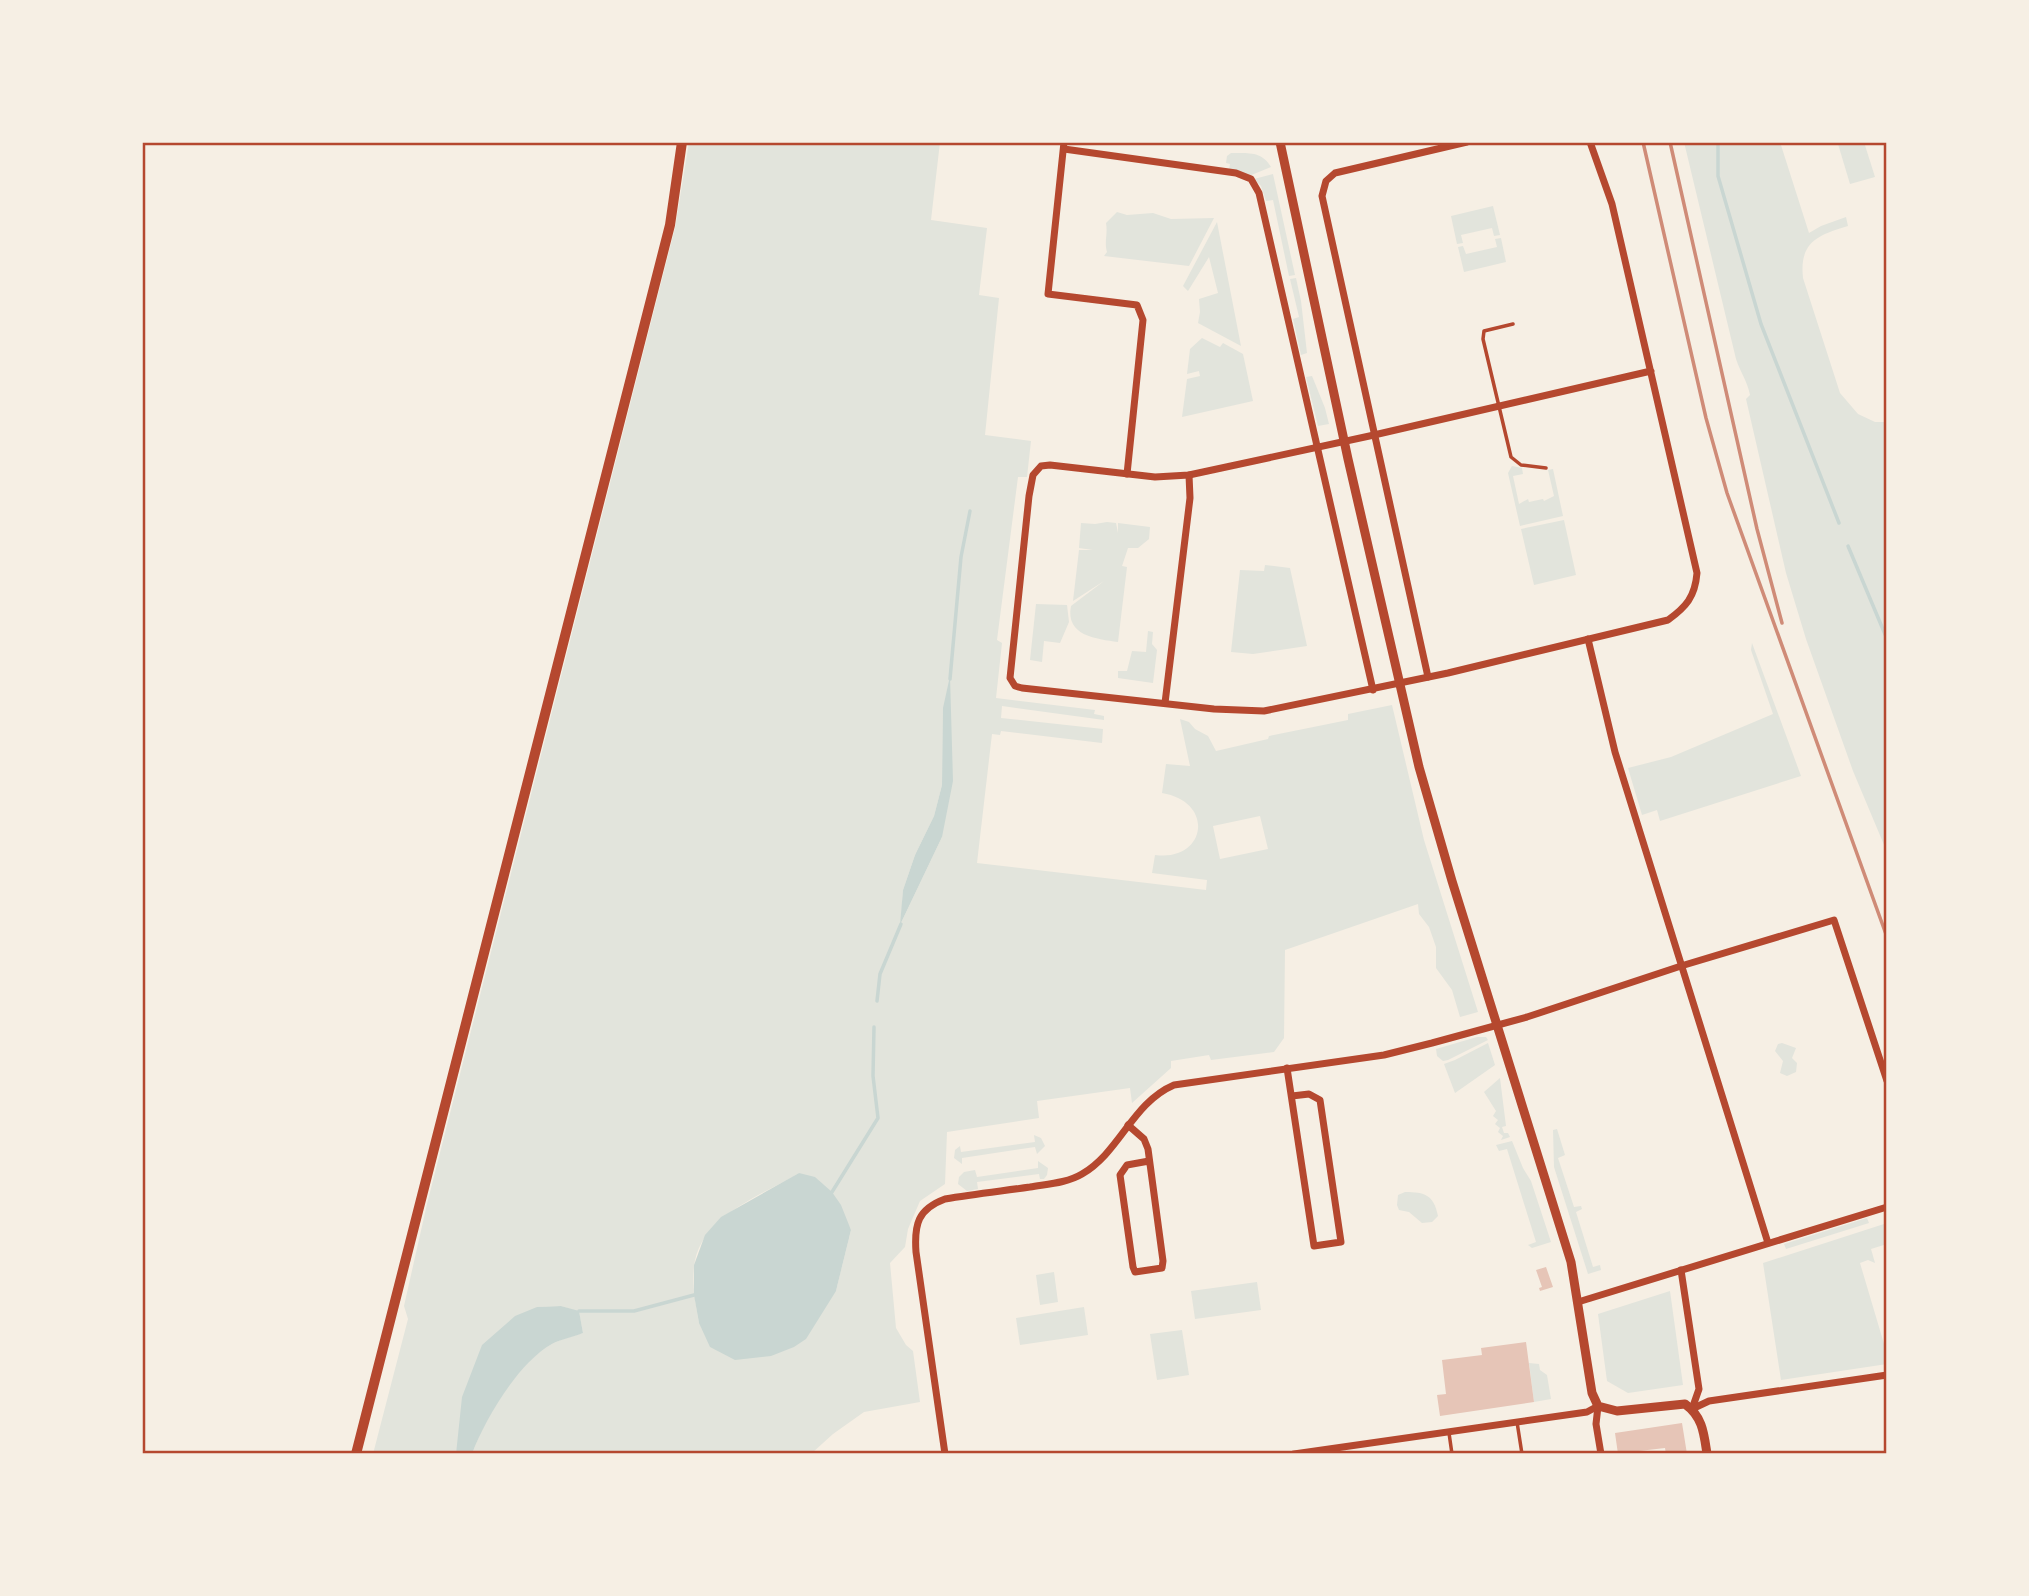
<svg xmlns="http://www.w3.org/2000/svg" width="2029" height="1596" viewBox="0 0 2029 1596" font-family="'Archivo Narrow',sans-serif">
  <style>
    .green { fill: #e2e4dc; fill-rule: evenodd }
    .water { fill: #c9d6d2 }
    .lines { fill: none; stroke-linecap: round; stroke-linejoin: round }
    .stream { stroke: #c9d6d2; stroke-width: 3.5 }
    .building { fill: #e6c5b7 }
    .service { stroke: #b5482f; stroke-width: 3.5 }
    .minor { stroke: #b5482f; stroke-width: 7 }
    .tertiary { stroke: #b5482f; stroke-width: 9 }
    .primary { stroke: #b5482f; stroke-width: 10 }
    .rail { stroke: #cf8b77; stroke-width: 3.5 }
    .neatline { fill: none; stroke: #b5482f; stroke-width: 2.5 }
  </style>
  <rect width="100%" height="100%" fill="#f6efe4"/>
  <g class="green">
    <path d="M 689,142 L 940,142 L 931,220 L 987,228 L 979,295 L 999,298 L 985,435 L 1031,441 L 1027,477 L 1018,477 L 997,640 L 1002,643 L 996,698 L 1095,710 L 1094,714 L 1104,716 L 1104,720 L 1002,706 L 1001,718 L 1103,729 L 1102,743 L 1001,731 L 1000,735 L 992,734 L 977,863 L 1206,890 L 1207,880 L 1152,873 L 1155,855 C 1206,862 1216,802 1162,793 L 1166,764 L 1190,766 L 1180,719 L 1189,722 L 1195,729 L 1208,736 L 1216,751 L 1268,739 L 1269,736 L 1348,720 L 1348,714 L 1392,705 L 1424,840 L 1478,1012 L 1460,1017 L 1452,990 L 1436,968 L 1436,947 L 1429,927 L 1419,914 L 1418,904 L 1285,950 L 1284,1038 L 1274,1052 L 1211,1060 L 1209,1055 L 1171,1061 L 1171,1068 L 1132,1103 L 1130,1088 L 1037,1101 L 1039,1118 L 947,1132 L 945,1184 L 920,1201 L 908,1229 L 905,1247 L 890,1263 L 896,1328 L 906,1345 L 913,1351 L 920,1402 L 864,1412 L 833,1434 L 812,1453 L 472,1454 C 485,1418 517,1363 552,1344 C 561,1339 573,1336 583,1333 L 579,1312 L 561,1306 L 537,1307 L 461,1427 L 456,1454 L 373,1454 L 408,1319 L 404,1306 L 427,1204 L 675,228 ZM 943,708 L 942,837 L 901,923 L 903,890 L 915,855 L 934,816 L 942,785 ZM 1260,816 L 1268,849 L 1220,859 L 1213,826 ZM 799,1173 L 846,1220 L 851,1230 L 836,1291 L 699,1323 C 696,1305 692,1286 694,1268 C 698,1217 761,1196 799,1173 Z"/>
    <path d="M 1684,142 L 1780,142 L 1809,233 L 1821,226 L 1846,217 L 1848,226 C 1818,235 1799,242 1803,278 L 1840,393 L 1858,414 L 1875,422 L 1887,422 L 1887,852 L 1853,771 L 1806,639 L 1786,573 L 1746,399 L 1750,395 C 1747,380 1741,374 1736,359 Z"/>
    <polygon points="1846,142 1864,142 1875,177 1850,184 1838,144"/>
    <path d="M 1231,153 C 1248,153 1262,151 1271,167 L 1249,176 L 1229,170 L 1230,164 L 1226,163 L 1227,156 Z"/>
    <polygon points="1273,174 1295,275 1289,276 1273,200 1266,201 1261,186 1254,179"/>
    <polygon points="1493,206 1500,235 1494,236 1492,228 1461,235 1463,243 1457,244 1451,216"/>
    <path d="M 1117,212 L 1127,215 L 1153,213 L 1171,219 L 1214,218 L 1189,266 L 1104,256 L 1107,252 C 1104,242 1108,234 1106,223 Z"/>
    <polygon points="1217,222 1241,346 1198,323 1200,312 1199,299 1218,293 1209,257 1188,291 1183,286"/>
    <polygon points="1501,238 1506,262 1464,272 1458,247 1463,246 1466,254 1497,247 1495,239"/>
    <polygon points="1296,278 1301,301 1307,353 1301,355 1293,319 1299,317 1290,279"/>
    <polygon points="1202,338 1220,347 1223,343 1243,354 1253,401 1182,417 1187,379 1200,376 1199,371 1187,374 1190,349"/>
    <polygon points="1312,376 1325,408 1329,424 1318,426 1306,377"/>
    <polygon points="1512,466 1522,468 1523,474 1513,476 1519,504 1528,499 1529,502 1543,499 1544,501 1554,496 1548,470 1553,469 1563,516 1520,526 1508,473"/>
    <polygon points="1564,520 1576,575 1534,585 1521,529"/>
    <path d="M 1107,522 L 1116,523 L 1118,533 L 1118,523 L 1150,527 L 1149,539 L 1138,548 L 1128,548 L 1122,566 L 1127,567 L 1118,642 C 1097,639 1065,636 1071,606 L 1104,581 L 1073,601 L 1079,550 L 1093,550 L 1079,548 L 1081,523 L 1095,524 Z"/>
    <polygon points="1265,565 1290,568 1307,646 1253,654 1231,652 1240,570 1264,571"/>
    <polygon points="1036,604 1067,605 1069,622 1060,643 1044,641 1042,662 1030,660"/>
    <polygon points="1148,631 1153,632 1152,644 1157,650 1153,683 1118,678 1118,671 1127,671 1132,651 1146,652"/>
    <polygon points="1752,643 1801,776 1660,821 1657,810 1642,815 1628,768 1671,757 1773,714 1751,650"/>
    <polygon points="1477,1037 1486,1037 1488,1040 1448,1060 1443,1061 1437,1056 1436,1049"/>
    <polygon points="1488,1043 1495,1065 1455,1093 1444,1064 1455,1060"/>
    <polygon points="1782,1043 1796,1048 1792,1058 1797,1063 1796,1072 1787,1076 1780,1073 1783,1061 1775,1051 1778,1044"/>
    <polygon points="1500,1078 1506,1126 1502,1127 1504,1133 1508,1133 1510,1137 1501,1140 1503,1136 1498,1132 1500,1128 1495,1124 1498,1120 1493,1116 1496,1111 1484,1092"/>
    <polygon points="1557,1129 1565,1155 1558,1158 1574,1207 1581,1206 1582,1209 1576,1212 1593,1267 1600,1265 1601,1270 1588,1274 1554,1167 1553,1130"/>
    <polygon points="1034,1135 1041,1138 1045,1146 1037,1154 1035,1147 962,1158 962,1164 954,1158 955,1150 960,1146 961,1152 1035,1142"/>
    <polygon points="1512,1141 1523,1168 1531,1181 1551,1242 1532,1248 1528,1245 1536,1242 1507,1149 1499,1151 1496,1145"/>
    <polygon points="1038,1161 1048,1168 1047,1175 1044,1179 1040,1179 1039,1174 977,1182 978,1189 967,1191 958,1184 959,1177 964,1172 975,1170 977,1177 1038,1168"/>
    <path d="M 1405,1192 C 1425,1192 1434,1195 1438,1216 L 1432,1222 L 1422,1223 L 1409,1212 L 1399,1210 L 1397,1205 L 1398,1195 Z"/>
    <polygon points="1867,1218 1869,1223 1786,1249 1784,1244"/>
    <polygon points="1887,1219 1887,1244 1871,1249 1875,1263 1868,1260 1860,1263 1887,1354 1887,1364 1781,1380 1763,1263 1884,1224"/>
    <polygon points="1054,1272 1058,1302 1040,1305 1036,1275"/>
    <polygon points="1257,1282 1261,1310 1195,1319 1191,1291"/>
    <polygon points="1670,1291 1683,1385 1628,1393 1607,1381 1598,1314"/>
    <polygon points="1084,1307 1088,1335 1020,1345 1016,1318"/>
    <polygon points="1182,1330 1189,1375 1157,1380 1150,1334"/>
    <polygon points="1529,1363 1539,1364 1540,1370 1547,1375 1551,1399 1534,1402"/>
  </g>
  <g class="water">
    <polygon points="950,676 953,781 942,837 900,925 903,890 915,855 934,816 942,785 943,708"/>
    <polygon points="799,1173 815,1177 832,1192 841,1205 851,1230 836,1291 806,1339 794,1347 771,1356 735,1360 710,1347 699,1323 694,1295 694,1265 705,1235 721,1217"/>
    <path d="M 561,1306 L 579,1311 L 583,1333 C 573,1337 561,1339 552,1344 C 518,1363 485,1419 472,1454 L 456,1454 L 462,1397 L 482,1345 L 515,1316 L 537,1307 Z"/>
  </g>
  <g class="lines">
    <g class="stream">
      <polyline points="1718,142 1718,176 1761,324 1839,523"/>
      <polyline points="1848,546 1887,639"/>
      <polyline points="950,679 961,557 970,511"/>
      <polyline points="877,1001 880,974 901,924"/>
      <polyline points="832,1192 878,1118 873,1076 874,1027"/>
      <polyline points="579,1311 634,1311 694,1295"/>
    </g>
  </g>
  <g class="building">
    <polygon points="1546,1267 1553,1287 1540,1291 1539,1288 1542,1287 1536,1270"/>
    <polygon points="1526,1342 1534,1402 1440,1416 1437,1395 1446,1394 1442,1360 1482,1355 1481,1348"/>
    <polygon points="1682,1423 1687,1454 1666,1454 1665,1448 1639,1451 1639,1454 1618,1454 1615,1433"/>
  </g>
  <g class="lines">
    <g class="service">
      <polyline points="1513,324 1484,331 1483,339 1511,457 1521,465 1546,468"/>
      <polyline points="1517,1422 1522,1454"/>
      <polyline points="1449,1433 1452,1454"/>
    </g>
    <g class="minor">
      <polyline points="1064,142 1048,294 1137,305 1143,320 1127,474"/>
      <path d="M 1590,142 L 1612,204 L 1697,573 C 1695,597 1686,607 1668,620 L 1448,673 L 1264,711 L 1214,709 L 1022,688 L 1015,686 L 1010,678 L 1029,496 L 1033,475 L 1041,466 L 1050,465 L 1155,477 L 1189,475 L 1374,435 L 1651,371"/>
      <polyline points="1064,149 1236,173 1251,179 1259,193 1373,690"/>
      <polyline points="1588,639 1615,752 1768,1243"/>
      <polyline points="1428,677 1322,196 1326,181 1335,173 1467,142"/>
      <polyline points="1165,703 1190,498 1189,475"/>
      <polyline points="1287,1068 1314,1246 1341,1242 1320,1100 1309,1094 1292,1096"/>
      <polyline points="1128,1125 1144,1139 1148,1149 1163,1261 1162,1268 1135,1272 1133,1267 1120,1175 1127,1165 1149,1161"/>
      <polyline points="1681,1270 1699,1389 1692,1409"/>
      <polyline points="1578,1302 1887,1207"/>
      <polyline points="1598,1406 1596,1424 1601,1454"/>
      <polyline points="1692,1409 1709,1401 1887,1375"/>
      <path d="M 945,1454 L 916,1252 C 914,1224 918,1209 945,1199 C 973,1194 1002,1191 1030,1187 C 1047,1184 1067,1183 1082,1174 C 1120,1152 1132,1103 1174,1085 L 1384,1055 L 1432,1043 L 1527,1017 L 1681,966 L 1834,920 L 1887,1081"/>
      <polyline points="1294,1454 1587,1412 1598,1406"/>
    </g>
    <path class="tertiary" d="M 1280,142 L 1348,459 L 1419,767 L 1452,881 L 1571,1262 L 1592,1393 L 1598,1406 L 1617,1411 L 1685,1404 C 1703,1417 1704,1434 1707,1454"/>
    <polyline class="primary" points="356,1454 670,225 682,142"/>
    <g class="rail">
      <polyline points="1643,142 1706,418 1727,493 1887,937"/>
      <polyline points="1670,142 1757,529 1782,623"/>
    </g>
  </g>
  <rect width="2029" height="1596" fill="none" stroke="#f6efe4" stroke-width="287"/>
  <rect x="144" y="144" width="1741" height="1308" class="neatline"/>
</svg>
